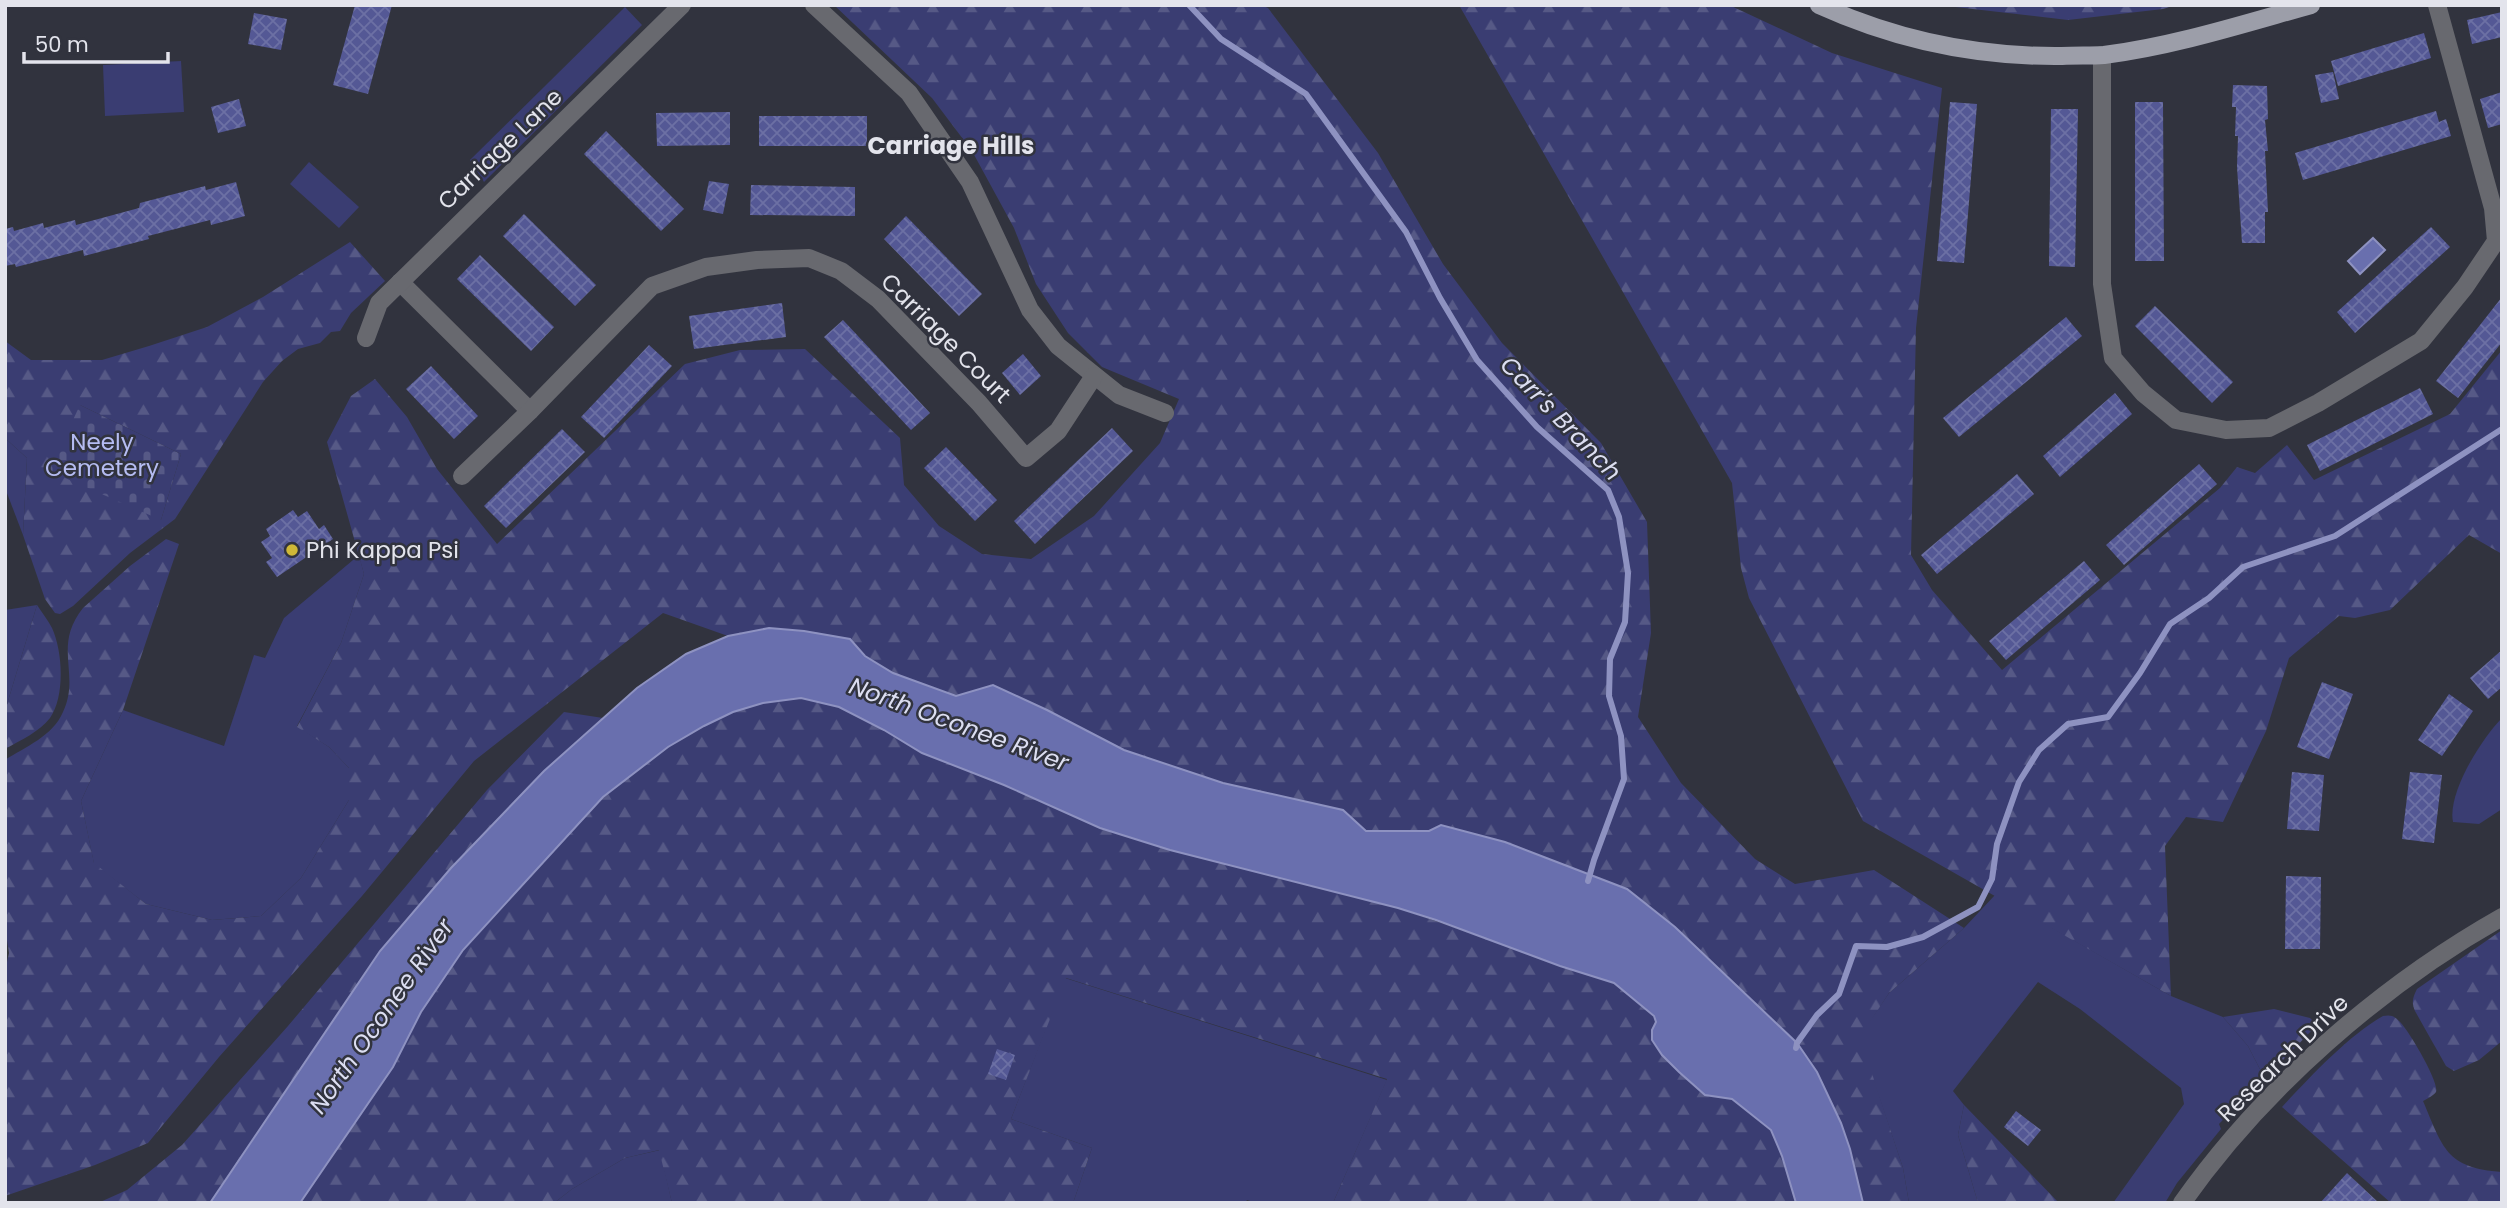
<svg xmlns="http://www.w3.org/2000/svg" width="2507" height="1208" viewBox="0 0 2507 1208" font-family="Poppins,sans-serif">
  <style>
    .green { fill: #3a3d72 }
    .forest { fill: url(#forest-firs); fill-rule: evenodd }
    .cemetery { fill: url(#cemetery-stones) }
    .water { fill: #696fae; stroke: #8e92c1; stroke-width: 2 }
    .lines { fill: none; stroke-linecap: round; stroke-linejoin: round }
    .stream { stroke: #8e92c1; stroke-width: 6 }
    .building { fill: url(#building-cross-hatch) }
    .minor { stroke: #68696f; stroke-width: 18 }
    .major { stroke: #9c9ea9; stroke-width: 18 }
    .poi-dot { fill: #cfb837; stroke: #31333e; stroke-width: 2.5 }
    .labels { text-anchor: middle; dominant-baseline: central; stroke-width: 5; stroke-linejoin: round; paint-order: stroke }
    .street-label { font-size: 23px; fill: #e3e4ec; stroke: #31333e }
    .park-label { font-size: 23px; fill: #b5bcf2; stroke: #31333e }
    .poi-label { font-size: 23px; fill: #e3e4ec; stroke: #31333e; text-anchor: start }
    .neighbourhood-label { font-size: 24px; font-weight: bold; fill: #e3e4ec; stroke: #31333e }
    .water-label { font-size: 24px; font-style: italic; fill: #dcdef1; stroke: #31333e }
  </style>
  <defs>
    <pattern id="forest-firs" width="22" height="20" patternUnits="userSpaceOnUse" patternTransform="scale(1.75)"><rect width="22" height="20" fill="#3a3d72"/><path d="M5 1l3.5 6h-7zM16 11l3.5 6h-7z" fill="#565986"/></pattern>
    <pattern id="cemetery-stones" width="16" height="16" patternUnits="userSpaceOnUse" patternTransform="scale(1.75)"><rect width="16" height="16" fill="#3a3d72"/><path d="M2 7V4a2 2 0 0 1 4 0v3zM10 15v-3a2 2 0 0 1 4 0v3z" fill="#565986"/></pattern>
    <pattern id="building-cross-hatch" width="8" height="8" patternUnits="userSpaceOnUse" patternTransform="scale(1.75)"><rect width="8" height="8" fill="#545895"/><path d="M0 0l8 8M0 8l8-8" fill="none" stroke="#6c70a4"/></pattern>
  </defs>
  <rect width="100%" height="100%" fill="#31333e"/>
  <g class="green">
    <polygon points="625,7 642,25 484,182 470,160"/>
    <polygon points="181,61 184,112 105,116 103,65"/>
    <polygon points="309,162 359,207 339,228 290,184"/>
    <polygon points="5,438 27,458 23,535 5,488"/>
    <polygon points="359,555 364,574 341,643 297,726 329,747 349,768 349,800 301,878 261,916 212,920 146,904 94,864 81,801 123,710 224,746 254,655 265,658 284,618"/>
    <polygon points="37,605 5,711 5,610"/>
    <path d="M 2502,718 L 2502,809 L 2479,824 L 2453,822 C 2447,793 2482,738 2502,718 Z"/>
    <polygon points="1995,895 2171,996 2223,1017 2248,1046 2262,1073 2242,1100 2219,1124 2221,1129 2177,1183 2165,1203 2113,1203 2184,1104 2181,1088 2080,1009 2038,982 1953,1091 1964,1105 1958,1135 1978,1203 1909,1203 1903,1168 1859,1037 1889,993 1964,928"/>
    <polygon points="1065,978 1387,1080 1333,1203 1257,1203 1247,1200 1245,1203 1073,1203 1092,1148 1011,1119"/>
    <polygon points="660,1150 672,1203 554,1203 572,1189 625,1158"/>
  </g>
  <g class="forest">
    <path d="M 834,5 L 1261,5 L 1268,8 L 1378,153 L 1443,264 L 1502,343 L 1601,443 L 1647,522 L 1651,633 L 1638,717 L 1681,783 L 1755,859 L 1795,884 L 1874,870 L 1964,928 L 1889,993 L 1860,1037 L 1903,1168 L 1909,1203 L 1863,1203 C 1851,1149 1834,1099 1804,1053 L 1627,889 L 1505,842 L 1441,825 L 1430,831 L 1366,831 L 1343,810 L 1223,783 L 1124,750 L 1047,710 L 981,690 L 956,696 L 919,684 L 889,671 L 865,656 L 850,639 L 804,631 L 769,628 L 728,636 L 663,613 L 474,761 L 362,896 L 219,1057 L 148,1143 L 95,1165 L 5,1196 L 5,971 L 9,953 L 5,928 L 5,760 C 25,747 53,736 63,712 C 81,674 52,647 83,608 L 130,566 L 166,539 L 179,544 L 123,710 L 81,801 L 94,863 L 146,904 L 212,920 L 261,916 L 301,878 L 349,800 L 349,768 L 329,747 L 297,727 L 341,643 L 364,574 L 327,442 L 351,396 L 375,379 L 407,417 L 437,469 L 497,544 L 685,364 L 740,350 L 805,349 L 900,438 L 904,485 L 939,526 L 982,554 L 1031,559 L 1094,516 L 1160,443 L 1179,399 L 1102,367 L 1068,333 L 1036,284 L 1014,228 L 972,151 L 932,98 Z"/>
    <polygon points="1459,5 1729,5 1832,53 1942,88 1916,328 1911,555 1932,590 2002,670 2220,488 2237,467 2255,473 2287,445 2314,480 2450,414 2502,350 2502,554 2469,535 2390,610 2355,618 2339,616 2289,658 2266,731 2223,822 2186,817 2165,846 2171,996 1863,821 1749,598 1741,568 1732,483"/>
    <polygon points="1938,5 2176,5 2163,9 2068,20"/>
    <path d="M 350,242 L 385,281 L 351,313 L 340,331 L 331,332 L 320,343 L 298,349 L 282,361 L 263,382 L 175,519 L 130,553 L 73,606 L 60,614 L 55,613 L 45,599 L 23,535 L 27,458 L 5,438 L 5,341 L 31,360 L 102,360 L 149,346 L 207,327 L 263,297 ZM 80,405 L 181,454 L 161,520 Z"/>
    <path d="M 37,605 C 42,613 48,620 52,628 C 63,652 65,697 50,718 C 39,732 21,740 5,749 L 5,711 Z"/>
    <polygon points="801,698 839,707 884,730 922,753 1004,785 1100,828 1170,850 1398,908 1614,983 1654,1016 1662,1055 1679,1072 1705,1095 1732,1099 1771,1130 1782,1156 1796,1203 1333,1203 1387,1079 1066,978 1011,1119 1092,1148 1073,1203 672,1203 659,1150 625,1158 572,1189 554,1203 300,1203 393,1067 421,1012 463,950 603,797 668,747 704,726 733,712 763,703"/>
    <polygon points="564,712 603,718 544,771 451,868 380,951 210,1203 98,1203 127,1190 182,1145 288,1026 487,790"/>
    <path d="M 2502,930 L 2502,1041 L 2479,1060 L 2454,1071 L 2446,1066 L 2415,1011 C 2411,1002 2413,997 2417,989 Z"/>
    <polygon points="2274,1009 2310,1018 2317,1025 2282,1061 2262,1073 2248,1046 2223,1017"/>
    <path d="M 2383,1016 C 2389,1015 2393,1015 2398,1020 C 2407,1027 2440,1083 2436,1092 C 2433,1096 2427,1099 2423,1101 C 2443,1148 2446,1168 2502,1172 L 2502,1203 L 2391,1203 L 2282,1107 C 2310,1077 2348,1036 2383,1016 Z"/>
    <polygon points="1964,1105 2059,1203 1978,1203 1958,1135"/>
  </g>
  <polygon class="cemetery" points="80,405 181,454 161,520 49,471"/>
  <g class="water">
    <polygon points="2373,238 2385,250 2360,274 2348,261"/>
    <polygon points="769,628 804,631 850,639 865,656 893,673 956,696 993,685 1047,710 1124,750 1223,783 1343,810 1366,831 1429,831 1441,825 1505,842 1627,889 1675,927 1797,1043 1804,1053 1817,1072 1841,1123 1850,1149 1863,1203 1796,1203 1782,1156 1771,1130 1732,1099 1705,1095 1679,1072 1662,1055 1652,1040 1652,1030 1656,1022 1654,1016 1614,983 1560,966 1436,920 1398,908 1170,850 1100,828 1004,785 922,753 884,730 839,707 801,698 763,703 733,712 704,726 668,747 603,797 463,950 421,1012 393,1067 300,1203 210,1203 380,951 451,868 544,771 637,688 686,654 728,636"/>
  </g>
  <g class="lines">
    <g class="stream">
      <polyline points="1189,5 1221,39 1306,94 1406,232 1440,298 1477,360 1537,427 1608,490 1619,517 1628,573 1625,622 1610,659 1609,696 1621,736 1624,779 1594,860 1588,881"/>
      <polyline points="1796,1048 1797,1043 1817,1015 1839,994 1856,946 1887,947 1923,937 1978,907 1992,879 1997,844 2019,782 2039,750 2068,724 2108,717 2140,673 2170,624 2209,598 2243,567 2335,536 2502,429"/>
    </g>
  </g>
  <g class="building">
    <polygon points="355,5 392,5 368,94 333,85"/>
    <polygon points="2502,12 2502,37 2472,44 2467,20"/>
    <polygon points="254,13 287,19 281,50 248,44"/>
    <polygon points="2424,33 2431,58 2338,86 2331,61"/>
    <polygon points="2333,72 2339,99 2321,103 2315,75"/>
    <polygon points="2233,85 2267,86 2268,119 2265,120 2268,151 2265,151 2268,212 2265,212 2265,243 2242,243 2237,167 2238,136 2235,136 2236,107 2232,107"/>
    <polygon points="2502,92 2502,124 2488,128 2480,99"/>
    <polygon points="239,99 246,126 218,133 211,107"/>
    <polygon points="1950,102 1977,104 1964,263 1937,261"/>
    <polygon points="2135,102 2163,102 2164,261 2135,261"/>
    <polygon points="2051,109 2078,109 2075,267 2049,266"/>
    <polygon points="2436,111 2439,122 2446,119 2451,136 2303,180 2295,153"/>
    <polygon points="730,112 730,145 657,146 656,113"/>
    <rect x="759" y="116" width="108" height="30"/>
    <polygon points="606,131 684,209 661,231 584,154"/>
    <polygon points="709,181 729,184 723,214 703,210"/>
    <polygon points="236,182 245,216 211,225 210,220 148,236 149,239 84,256 83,250 16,267 15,264 5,266 5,229 13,227 14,231 43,223 44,228 75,220 76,225 139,208 140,203 205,186 206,190"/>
    <polygon points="751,185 855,187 855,216 750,215"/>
    <polygon points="524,214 596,285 575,306 503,236"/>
    <polygon points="906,216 982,294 959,316 884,239"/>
    <polygon points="2431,227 2450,247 2355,333 2337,312"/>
    <polygon points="480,255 554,327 531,351 457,279"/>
    <polygon points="2502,297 2502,342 2458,398 2436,381"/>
    <polygon points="782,303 786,337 694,349 689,316"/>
    <polygon points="2155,306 2233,382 2212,403 2135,326"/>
    <polygon points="2066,317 2082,336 1959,437 1943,418"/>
    <polygon points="843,320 930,413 911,430 824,337"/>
    <polygon points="649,345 672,366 604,438 581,417"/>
    <polygon points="1023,354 1041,376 1020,395 1002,373"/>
    <polygon points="431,366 478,416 454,439 406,389"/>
    <polygon points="2420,388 2433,414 2320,471 2307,445"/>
    <polygon points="2115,393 2132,414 2060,477 2043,456"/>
    <polygon points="1112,428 1133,451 1035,544 1014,521"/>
    <polygon points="562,429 585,452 506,528 484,506"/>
    <polygon points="946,447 997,500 975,521 924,468"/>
    <polygon points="2199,464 2217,484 2124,565 2106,545"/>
    <polygon points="2017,474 2034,494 1937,574 1921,555"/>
    <polygon points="293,510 298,517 307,511 319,529 324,525 333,539 277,577 266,562 272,558 261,542 270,536 266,529"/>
    <polygon points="2084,561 2100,580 2006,660 1989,641"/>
    <polygon points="2502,650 2502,687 2488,699 2470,678"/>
    <polygon points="2322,682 2353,694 2329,759 2297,747"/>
    <polygon points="2449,694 2473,711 2442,756 2418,740"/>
    <polygon points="2292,772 2324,775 2319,831 2287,829"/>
    <polygon points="2410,772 2442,775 2434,843 2402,839"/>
    <polygon points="2286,876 2321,877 2320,949 2285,949"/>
    <polygon points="997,1049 1015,1055 1006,1080 988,1074"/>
    <polygon points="2016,1111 2041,1130 2028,1146 2004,1127"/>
    <polygon points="2347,1173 2379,1203 2320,1203"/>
  </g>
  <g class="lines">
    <g class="minor">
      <polyline points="814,5 909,93 970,182 1030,310 1058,346 1119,395 1165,413"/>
      <polyline points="2102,55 2102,284 2113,358 2143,393 2176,420 2226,430 2269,428 2318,403 2421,341 2465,287 2496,241 2493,208 2437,5"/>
      <polyline points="400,282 530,411"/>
      <polyline points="366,338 379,303 682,5"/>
      <polyline points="462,476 530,411 652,286 706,267 757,260 809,258 841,271 878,299 979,403 1026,458 1058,431 1094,376"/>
      <path d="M 2182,1203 C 2263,1088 2380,986 2502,917"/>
    </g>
    <path class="major" d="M 1819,5 C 1896,40 1977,57 2062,56 C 2076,55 2090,56 2104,55 C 2174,46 2243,24 2311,5"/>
  </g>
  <circle class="poi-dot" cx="292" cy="550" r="7"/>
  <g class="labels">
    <g class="street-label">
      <text transform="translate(500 149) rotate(-44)">Carriage Lane</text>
      <text transform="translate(946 338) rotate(45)">Carriage Court</text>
      <text transform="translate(2283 1058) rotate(-44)">Research Drive</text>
    </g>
    <g class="park-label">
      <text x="102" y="442">Neely<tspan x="102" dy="26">Cemetery</tspan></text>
    </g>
    <g class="poi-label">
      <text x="306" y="550">Phi Kappa Psi</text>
    </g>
    <g class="neighbourhood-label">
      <text x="951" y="145">Carriage Hills</text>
    </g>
    <g class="water-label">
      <text transform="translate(1561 418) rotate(46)">Carr's Branch</text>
      <text transform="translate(959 724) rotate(20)">North Oconee River</text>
      <text transform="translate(381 1016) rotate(-55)">North Oconee River</text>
    </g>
  </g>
  <rect width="2507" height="1208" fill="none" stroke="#e3e4ec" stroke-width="14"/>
  <path d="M24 52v10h144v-10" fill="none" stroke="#e3e4ec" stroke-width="3.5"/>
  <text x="35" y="52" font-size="21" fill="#e3e4ec" stroke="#31333e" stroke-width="5" paint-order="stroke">50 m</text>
</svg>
